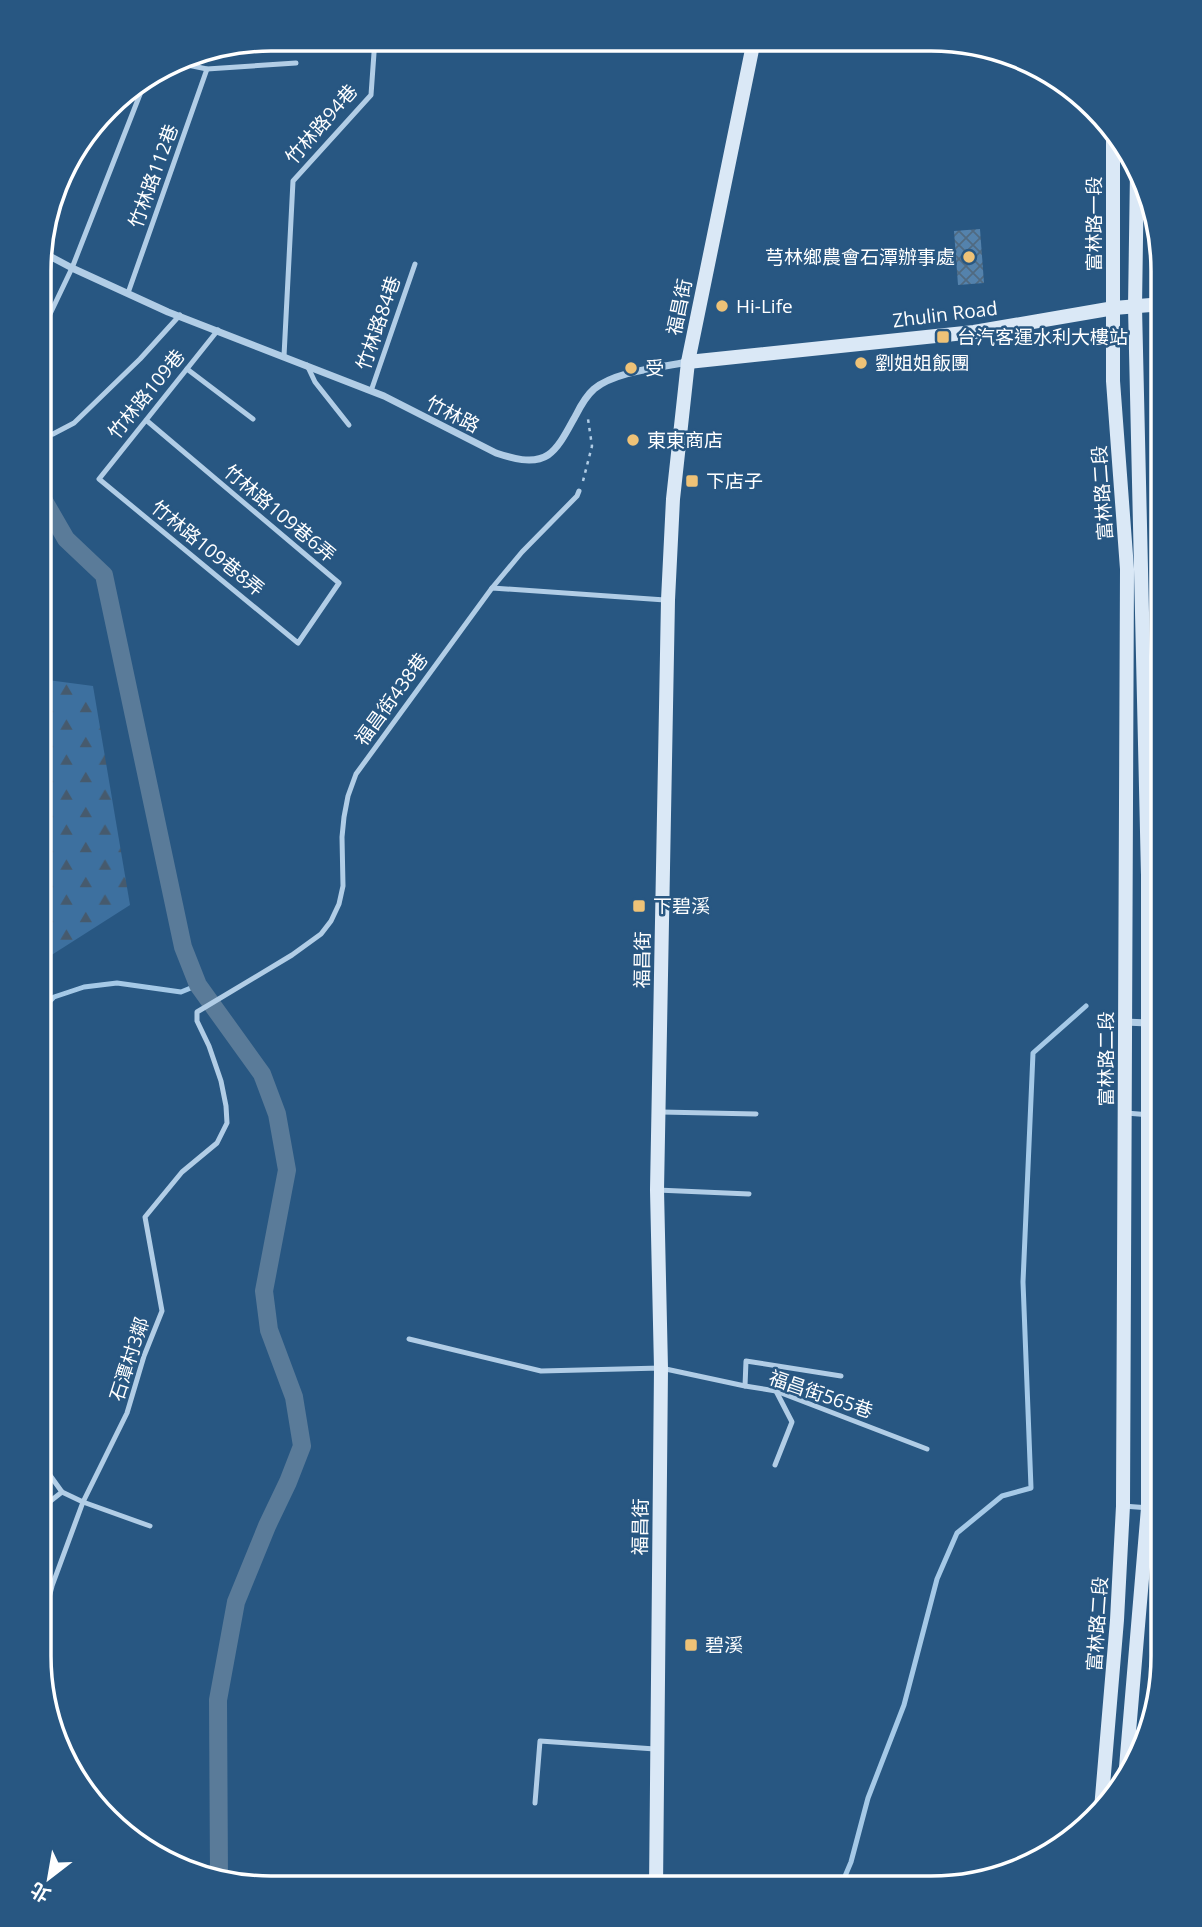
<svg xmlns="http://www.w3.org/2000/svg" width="1202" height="1927" viewBox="0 0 1202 1927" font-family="'Open Sans','Noto Sans TC',sans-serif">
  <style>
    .forest { fill: url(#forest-firs) }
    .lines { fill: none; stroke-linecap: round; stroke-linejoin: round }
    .stream { stroke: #a5c9e7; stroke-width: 5 }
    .canal { stroke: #5a7b99; stroke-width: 18 }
    .building { fill: url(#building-cross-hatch) }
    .path { stroke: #b1cde6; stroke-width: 2.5; stroke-dasharray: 3.5 5; stroke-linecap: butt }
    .lane { stroke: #b1cde6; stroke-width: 5 }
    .street { stroke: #b1cde6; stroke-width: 7 }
    .secondary { stroke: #dae8f6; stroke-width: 14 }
    .poi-dot { fill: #eec277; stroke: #285782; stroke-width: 2.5 }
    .labels { text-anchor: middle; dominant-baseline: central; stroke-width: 5; stroke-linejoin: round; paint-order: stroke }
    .street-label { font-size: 19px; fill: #fff; stroke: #285782 }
    .poi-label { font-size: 19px; fill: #fff; stroke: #285782; text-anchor: start }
    .rim { fill: none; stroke: #fff; stroke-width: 3.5 }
  </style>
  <defs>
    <pattern id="forest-firs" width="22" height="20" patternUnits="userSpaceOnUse" patternTransform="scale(1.75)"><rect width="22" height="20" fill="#3d709f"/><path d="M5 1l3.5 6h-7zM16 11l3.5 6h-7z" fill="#465a6d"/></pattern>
    <pattern id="building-cross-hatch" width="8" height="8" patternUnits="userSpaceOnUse" patternTransform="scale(1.75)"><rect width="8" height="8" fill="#5482ac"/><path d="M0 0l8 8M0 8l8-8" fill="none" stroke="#506a81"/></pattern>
  </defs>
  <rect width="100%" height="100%" fill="#285782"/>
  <polygon class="forest" points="40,679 93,686 130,905 39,963"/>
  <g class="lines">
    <g class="stream">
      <polyline points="39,1012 54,997 84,987 117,983 181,992 198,985"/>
      <polyline points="840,1888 851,1862 868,1798 904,1705 937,1579 957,1533 1002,1496 1031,1488 1023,1282 1033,1053 1086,1006"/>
    </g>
    <polyline class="canal" points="40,494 66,539 104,575 183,947 198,985 262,1074 277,1114 287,1170 264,1291 269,1330 294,1397 302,1446 288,1482 267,1526 236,1602 218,1700 219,1877"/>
  </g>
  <polygon class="building" points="980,229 984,283 958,285 954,231"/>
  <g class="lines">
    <polyline class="path" points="583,481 592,446 588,419"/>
    <g class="lane">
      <polyline points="173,62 207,69 296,63"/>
      <polyline points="128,293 207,69"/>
      <polyline points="40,335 72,268 146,79"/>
      <polyline points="284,356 293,181 371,95 375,39"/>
      <polyline points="307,365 315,382 349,425"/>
      <polyline points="187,369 253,419"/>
      <polyline points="371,391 415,264"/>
      <polyline points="146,420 339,583 298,643 99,479 218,330"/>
      <polyline points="40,436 53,434 74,423 140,359 180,315"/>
      <polyline points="492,588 522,552 577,496 579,491"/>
      <polyline points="661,1112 756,1114"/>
      <polyline points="1126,1113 1163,1116"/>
      <polyline points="657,1190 749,1194"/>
      <polyline points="1149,1336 1163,1338"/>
      <polyline points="409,1339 541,1371 661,1368 745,1386 776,1391 927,1449"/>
      <polyline points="745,1386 746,1361 841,1376"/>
      <polyline points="39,1460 62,1492 83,1502 150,1526"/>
      <polyline points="775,1465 792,1422 776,1391"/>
      <polyline points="1123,1506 1163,1509"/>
      <polyline points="39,1510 62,1492"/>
      <polyline points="39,1636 52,1586 83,1502 127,1413 144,1356 162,1311 145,1217 182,1172 217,1143 227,1123 226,1106 221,1081 209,1046 197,1021 197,1012 292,955 321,934 331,921 339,904 343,886 342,837 344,817 348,796 356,774 492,588 665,600"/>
      <polyline points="535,1803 540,1741 655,1749"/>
    </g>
    <g class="street">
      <path d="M 40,251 L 72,268 L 168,312 L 384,396 L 496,453 C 511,458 533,465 548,455 C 560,447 569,427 576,415 C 581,405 586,396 594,389 C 616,371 660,368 687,362"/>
      <polyline points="1125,1022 1148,1023"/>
    </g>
    <g class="secondary">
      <polyline points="688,362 974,332 1114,308 1163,304"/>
      <polyline points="1125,1779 1148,1508 1148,875 1135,307 1137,171"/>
      <polyline points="1101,1809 1117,1620 1123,1506 1127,569 1113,381 1113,139"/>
      <polyline points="656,1888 661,1368 657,1190 668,600 673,499 688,362 754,40"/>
    </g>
  </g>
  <g class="poi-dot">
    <circle cx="969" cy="257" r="7"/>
    <circle cx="722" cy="306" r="7"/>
    <rect x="936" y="330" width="14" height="14" rx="3.5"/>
    <circle cx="861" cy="363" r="7"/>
    <circle cx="631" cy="368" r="7"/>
    <circle cx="633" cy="440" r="7"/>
    <rect x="685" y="474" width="14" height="14" rx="3.5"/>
    <rect x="632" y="899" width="14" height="14" rx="3.5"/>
    <rect x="684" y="1638" width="14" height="14" rx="3.5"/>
  </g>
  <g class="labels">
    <g class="street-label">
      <text transform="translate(321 124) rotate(-49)">竹林路94巷</text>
      <text transform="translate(153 176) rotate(-70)">竹林路112巷</text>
      <text transform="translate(1094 224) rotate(-90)">富林路一段</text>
      <text transform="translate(679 307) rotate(-78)">福昌街</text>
      <text transform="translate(945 314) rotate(-7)">Zhulin Road</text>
      <text transform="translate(378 323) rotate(-71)">竹林路84巷</text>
      <text transform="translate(146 394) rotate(-51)">竹林路109巷</text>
      <text transform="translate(453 414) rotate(27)">竹林路</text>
      <text transform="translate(1102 493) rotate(-94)">富林路二段</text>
      <text transform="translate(280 513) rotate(40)">竹林路109巷6弄</text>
      <text transform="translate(208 548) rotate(39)">竹林路109巷8弄</text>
      <text transform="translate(391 699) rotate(-54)">福昌街438巷</text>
      <text transform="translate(642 960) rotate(-89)">福昌街</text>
      <text transform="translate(1106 1059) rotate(-90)">富林路二段</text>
      <text transform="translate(129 1359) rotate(-72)">石潭村3鄰</text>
      <text transform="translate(821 1394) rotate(19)">福昌街565巷</text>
      <text transform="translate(640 1527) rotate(-89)">福昌街</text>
      <text transform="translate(1097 1624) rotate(-86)">富林路二段</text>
    </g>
    <g class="poi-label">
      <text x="955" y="257" text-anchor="end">芎林鄉農會石潭辦事處</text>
      <text x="736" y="306">Hi-Life</text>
      <text x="957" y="337">台汽客運水利大樓站</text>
      <text x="875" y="363">劉姐姐飯團</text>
      <text x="645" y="368">受</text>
      <text x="647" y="440">東東商店</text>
      <text x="706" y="481">下店子</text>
      <text x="653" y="906">下碧溪</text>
      <text x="705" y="1645">碧溪</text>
    </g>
  </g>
  <path d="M0 0H1202V1927H0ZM271 51H931A220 220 0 0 1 1151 271V1656A220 220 0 0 1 931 1876H271A220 220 0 0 1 51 1656V271A220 220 0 0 1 271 51Z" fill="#285782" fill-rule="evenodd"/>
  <path class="rim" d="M271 51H931A220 220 0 0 1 1151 271V1656A220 220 0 0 1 931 1876H271A220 220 0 0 1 51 1656V271A220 220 0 0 1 271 51Z"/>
  <g transform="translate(49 1878) rotate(211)" stroke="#285782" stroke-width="5" paint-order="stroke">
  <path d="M0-5L12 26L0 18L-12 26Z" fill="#ffffff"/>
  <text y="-10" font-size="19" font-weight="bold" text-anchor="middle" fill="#ffffff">北</text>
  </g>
</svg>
